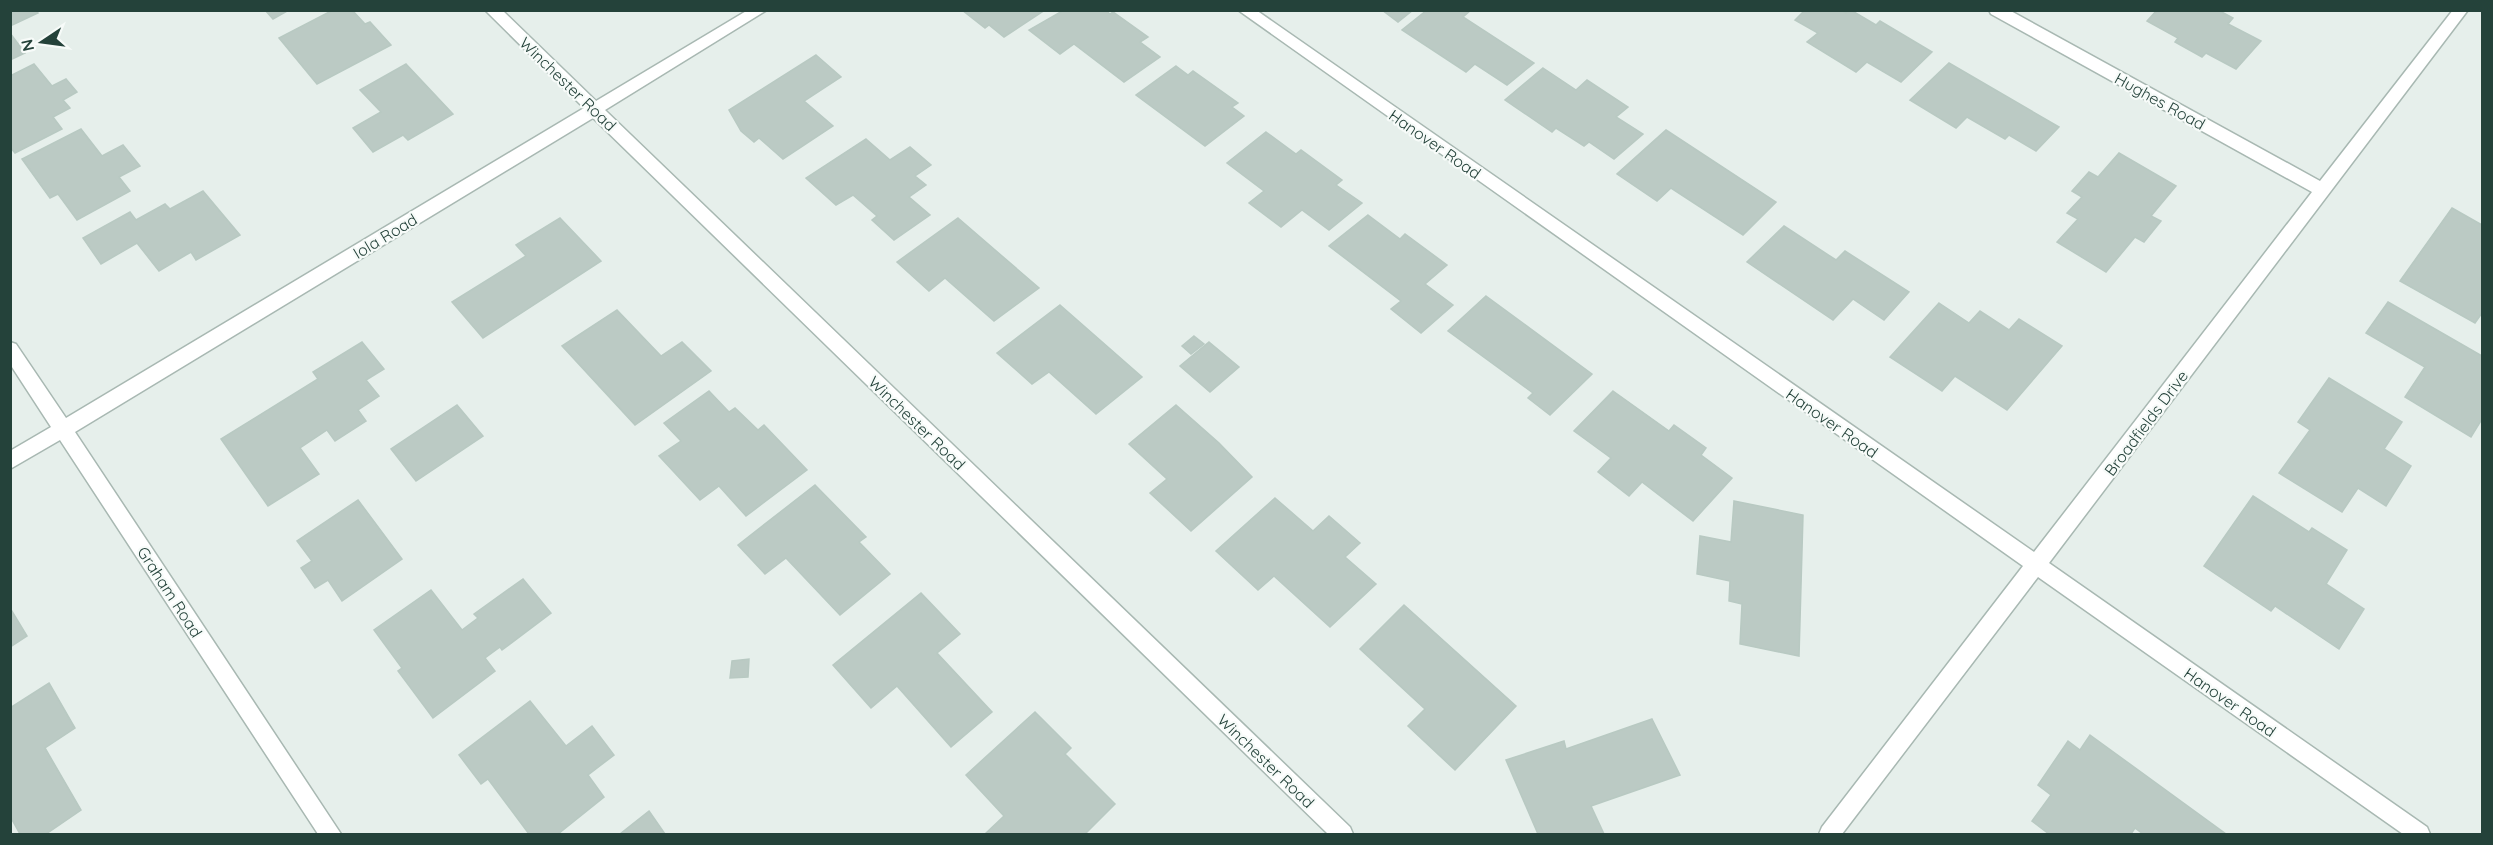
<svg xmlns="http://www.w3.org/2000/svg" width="2493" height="845" viewBox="0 0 2493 845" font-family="Quicksand,sans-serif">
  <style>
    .building { fill: #bbcac4; stroke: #b8c9c2; stroke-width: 1.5 }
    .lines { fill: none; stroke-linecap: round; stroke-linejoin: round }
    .minor-casing { stroke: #a8b8b2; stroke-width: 3 }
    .minor { fill: #fff; fill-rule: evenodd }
    .labels { text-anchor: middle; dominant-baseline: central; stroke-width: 4.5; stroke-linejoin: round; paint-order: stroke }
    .street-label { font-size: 16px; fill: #24423a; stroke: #f7fbf9 }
  </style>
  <rect width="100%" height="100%" fill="#e6efeb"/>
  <g class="building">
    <polygon points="10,10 36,10 38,13 10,26"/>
    <polygon points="265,10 289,10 273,19"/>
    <polygon points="333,10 352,10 365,24 370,22 391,45 317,84 279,38"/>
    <polygon points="962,10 1045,10 1004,37 989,25 985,28"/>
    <polygon points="1064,10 1105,10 1110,14 1113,12 1148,37 1140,42 1160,57 1124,82 1074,44 1060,54 1029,30"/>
    <polygon points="1382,10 1413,10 1398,22"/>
    <polygon points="1427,10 1471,10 1463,17 1534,63 1507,85 1475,64 1466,72 1402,30"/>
    <polygon points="1805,10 1841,10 1846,13 1851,10 1876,25 1880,21 1932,52 1901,82 1867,62 1856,72 1807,42 1818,33 1795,20"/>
    <polygon points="2157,10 2218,10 2233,18 2228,24 2261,41 2236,69 2206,53 2202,57 2175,42 2178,38 2147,21"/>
    <polygon points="10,33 25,53 10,60"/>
    <polygon points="816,55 841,77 804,101 833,126 783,159 759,138 754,142 741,131 729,110"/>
    <polygon points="1949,63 2059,127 2036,151 2009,135 2005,139 1967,117 1956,128 1910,100"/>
    <polygon points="34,64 52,86 66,79 77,92 63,100 70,108 53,117 62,129 15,153 10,147 10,76"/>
    <polygon points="406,64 453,114 408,140 403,135 373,152 353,128 381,112 360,90"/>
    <polygon points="1176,66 1188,75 1193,71 1238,103 1232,107 1244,116 1205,146 1136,95"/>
    <polygon points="1543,68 1576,90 1587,80 1628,107 1616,117 1643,134 1614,159 1589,142 1584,146 1556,128 1552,132 1505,100"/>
    <polygon points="81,129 102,156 123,145 140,166 119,177 130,191 77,220 58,194 50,198 22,159"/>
    <polygon points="1666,130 1776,202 1743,235 1671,188 1657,201 1617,174"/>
    <polygon points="1266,132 1296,154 1301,150 1342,180 1336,185 1362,203 1329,230 1302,210 1281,227 1249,203 1264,191 1227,163"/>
    <polygon points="866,139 890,160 910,147 931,165 915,176 926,185 909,197 930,215 894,240 872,220 877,216 853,195 836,205 806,178"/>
    <polygon points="2119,153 2176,186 2151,216 2161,221 2144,242 2135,237 2106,272 2057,242 2078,219 2067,213 2082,197 2072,191 2089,172 2098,177"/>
    <polygon points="203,191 240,235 196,260 191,252 159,271 137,243 101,264 83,238 130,212 136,220 165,204 170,209"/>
    <polygon points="2452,208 2482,225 2482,313 2475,323 2400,281"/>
    <polygon points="1368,215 1400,239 1405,234 1447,265 1425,284 1453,305 1421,333 1391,309 1401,301 1329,246"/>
    <polygon points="560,218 601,261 483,338 452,302 526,256 516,245"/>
    <polygon points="958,218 1039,288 994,321 945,278 929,291 897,262"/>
    <polygon points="1784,226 1836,260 1845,251 1909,292 1884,320 1853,299 1833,320 1747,262"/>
    <polygon points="1486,296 1592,374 1550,415 1528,398 1533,393 1448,331"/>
    <polygon points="2388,302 2482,356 2482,419 2471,437 2405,397 2425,367 2366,333"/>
    <polygon points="1939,303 1969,323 1980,311 2009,330 2019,319 2062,346 2007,410 1955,376 1942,391 1890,357"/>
    <polygon points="1060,305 1142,377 1096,414 1049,372 1032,384 997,353"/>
    <polygon points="617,310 661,356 682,342 711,371 635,425 562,346"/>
    <polygon points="1194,336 1204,344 1191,354 1182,346"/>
    <polygon points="362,342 384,369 366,380 379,396 358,410 366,421 335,441 327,430 300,448 319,474 268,506 221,439 318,379 313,372"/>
    <polygon points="1209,342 1239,367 1210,392 1180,366"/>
    <polygon points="2329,378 2402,422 2384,449 2411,466 2386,506 2358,488 2342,512 2279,473 2310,430 2298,422"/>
    <polygon points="709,391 729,412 735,408 758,430 764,425 807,470 746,516 719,486 700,500 659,456 681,441 664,423"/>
    <polygon points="1613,391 1669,431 1674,425 1706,448 1701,455 1732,478 1693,521 1642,482 1629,496 1598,472 1611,458 1574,431"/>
    <polygon points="457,405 483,436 416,481 391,449"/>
    <polygon points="1176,405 1219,443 1252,477 1191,531 1150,493 1167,479 1129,444"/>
    <polygon points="815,485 866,537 859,542 890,574 840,615 786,558 765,574 738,545"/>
    <polygon points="2253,496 2309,532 2312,528 2347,550 2326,584 2364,609 2339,649 2275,606 2271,611 2204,566"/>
    <polygon points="1275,498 1313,531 1329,516 1360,543 1345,557 1376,584 1330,627 1274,576 1258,590 1216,551"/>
    <polygon points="358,500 402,559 342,601 328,580 315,588 301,568 312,561 297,541"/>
    <polygon points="1734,501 1803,515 1799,656 1740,644 1742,604 1729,601 1730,581 1697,574 1700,536 1731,542"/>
    <polygon points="523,579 551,613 502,650 500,647 485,658 495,671 433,718 398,671 402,668 374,630 431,590 462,630 478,618 474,614"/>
    <polygon points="921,593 960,634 937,653 992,712 951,747 897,686 871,708 833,665"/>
    <polygon points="1404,605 1516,706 1455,770 1408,726 1425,709 1360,649"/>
    <polygon points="10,608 27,636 10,647"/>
    <polygon points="749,659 748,677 730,678 732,661"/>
    <polygon points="49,683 75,728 45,748 81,810 46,834 20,834 10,816 10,708"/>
    <polygon points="530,701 566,746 592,726 614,755 588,775 604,797 558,834 529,834 488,779 481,784 459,755"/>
    <polygon points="1035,712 1071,748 1065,754 1115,804 1085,834 985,834 1004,816 966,775"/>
    <polygon points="1652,719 1680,775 1591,806 1604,834 1538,834 1506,760 1564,741 1566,749"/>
    <polygon points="2090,735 2226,834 2143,834 2135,828 2131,834 2049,834 2032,821 2051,795 2038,785 2068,741 2080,750"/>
    <polygon points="649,811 665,834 620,834"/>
  </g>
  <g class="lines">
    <g class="minor-casing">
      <g id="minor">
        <polygon points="485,10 502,10 596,101 748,10 767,10 605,110 1350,827 1353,834 1328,834 593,118 75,432 341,834 318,834 60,440 10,469 10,451 51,427 10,364 10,342 16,344 66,418 584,108"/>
        <polygon points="1238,10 1256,10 2034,552 2312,192 1991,14 1989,10 2009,10 2320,181 2453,10 2468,10 2049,563 2427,827 2430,834 2403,834 2038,577 1842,834 1819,834 1822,827 2023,566"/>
      </g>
    </g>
    <use href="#minor" class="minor"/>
  </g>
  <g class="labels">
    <g class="street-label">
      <text transform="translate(568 84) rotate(44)">Winchester Road</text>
      <text transform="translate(2160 101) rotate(29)">Hughes Road</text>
      <text transform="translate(1435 144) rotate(35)">Hanover Road</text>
      <text transform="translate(385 236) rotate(-31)">Iola Road</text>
      <text transform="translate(917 423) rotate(44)">Winchester Road</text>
      <text transform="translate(1832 423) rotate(35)">Hanover Road</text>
      <text transform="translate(2146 423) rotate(-53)">Broadfields Drive</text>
      <text transform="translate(170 592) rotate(57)">Graham Road</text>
      <text transform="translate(2230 702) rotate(35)">Hanover Road</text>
      <text transform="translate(1266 761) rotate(44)">Winchester Road</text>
    </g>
  </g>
  <rect width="2493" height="845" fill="none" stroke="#24423a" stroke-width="24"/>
  <g transform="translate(42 42) rotate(257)" stroke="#f7fbf9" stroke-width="4.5" paint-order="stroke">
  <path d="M0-4.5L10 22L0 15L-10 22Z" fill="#24423a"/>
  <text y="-9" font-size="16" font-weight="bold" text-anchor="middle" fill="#24423a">N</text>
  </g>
</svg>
